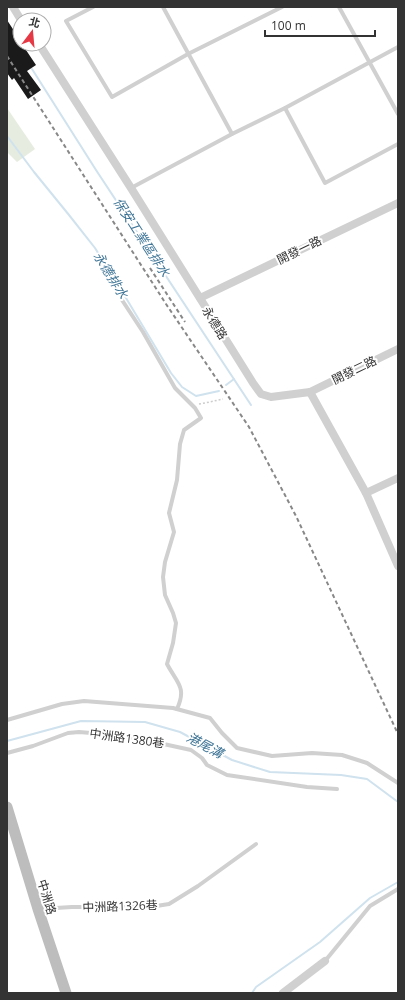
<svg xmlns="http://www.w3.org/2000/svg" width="405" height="1000" viewBox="0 0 405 1000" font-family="'Open Sans','Noto Sans TC',sans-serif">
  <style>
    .green { fill: #e6ecdf }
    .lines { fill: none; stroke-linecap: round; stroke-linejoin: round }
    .stream { stroke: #cfe2ee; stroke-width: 2 }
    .building { fill: #1a1a1a }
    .path { stroke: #cdcdcd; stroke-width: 1.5; stroke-dasharray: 2 2; stroke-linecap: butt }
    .lane { stroke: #d0d0d0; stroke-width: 4 }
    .street { stroke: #d0d0d0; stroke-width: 8 }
    .secondary { stroke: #bdbdbd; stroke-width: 11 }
    .rail { stroke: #888; stroke-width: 2; stroke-dasharray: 4 3; stroke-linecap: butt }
    .labels { text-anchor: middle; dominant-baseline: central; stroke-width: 4; stroke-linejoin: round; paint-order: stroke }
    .street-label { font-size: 12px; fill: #333; stroke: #fff }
    .water-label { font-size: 13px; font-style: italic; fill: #3f7597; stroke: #fff }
  </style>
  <rect width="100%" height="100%" fill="#fff"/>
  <polygon class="green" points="7,108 35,149 17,162 7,152"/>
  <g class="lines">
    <g class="stream">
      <polyline points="32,69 96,170 251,405"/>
      <polyline points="7,136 34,172 69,215 95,248 123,293 171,373 182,387 196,396 219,391"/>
      <polyline points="226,385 234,379"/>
      <polyline points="7,741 81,721 145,722 180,732 232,760 270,772 341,775 367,779 398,802"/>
      <polyline points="252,993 256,987 320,942 370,898 398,882"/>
    </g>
  </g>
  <polygon class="building" points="7,20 20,40 20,44 22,44 36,65 27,71 41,90 28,99 14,78 12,80 7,73"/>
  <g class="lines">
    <polyline class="path" points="199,404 205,403 223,399"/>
    <g class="lane">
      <polyline points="93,7 66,21 112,97 188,54 282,7"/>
      <polyline points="339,7 398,114"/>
      <polyline points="285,108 325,183 398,144"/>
      <polyline points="232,134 285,108 398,47"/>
      <polyline points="131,188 232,134 163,7"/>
      <path d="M 122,300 L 143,332 L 175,388 L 195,408 L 201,418 L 184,430 L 180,444 L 177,480 L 169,513 L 174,532 L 165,562 L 163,577 L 165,595 L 173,613 L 176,623 L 173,643 L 167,664 C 177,683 187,687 177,709"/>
      <polyline points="7,720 62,704 84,701 173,708 210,718 222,733 237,748 272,756 312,753 342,755 367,763 398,783"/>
      <polyline points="7,753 33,746 68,733 79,732 103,734 136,738 191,750 202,758 207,765 227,775 307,787 337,789"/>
      <polyline points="40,909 72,907 150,907 169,904 198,886 256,844"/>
      <polyline points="325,961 370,906 398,889"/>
    </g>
    <g class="street">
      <polyline points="13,7 21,20"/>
      <polyline points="39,44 131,188 253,383 261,394 271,397 310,392 366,493 398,566"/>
      <polyline points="200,298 398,203"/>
      <polyline points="310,392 398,349"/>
      <polyline points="366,493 398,478"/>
      <polyline points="283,993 325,961"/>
    </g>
    <polyline class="secondary" points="7,807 38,909 66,993"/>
    <g class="rail">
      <polyline points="7,56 166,304 249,427 296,516 398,734"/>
      <polyline points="150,268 185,322"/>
    </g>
  </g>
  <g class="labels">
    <g class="street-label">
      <text transform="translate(299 250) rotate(-26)">開發一路</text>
      <text transform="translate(215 323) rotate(58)">永德路</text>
      <text transform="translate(354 370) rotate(-26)">開發二路</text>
      <text transform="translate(127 738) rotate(8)">中洲路1380巷</text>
      <text transform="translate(47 897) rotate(73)">中洲路</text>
      <text transform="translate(120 906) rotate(-2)">中洲路1326巷</text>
    </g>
    <g class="water-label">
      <text transform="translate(142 237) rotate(57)">保安工業區排水</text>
      <text transform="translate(111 275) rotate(58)">永德排水</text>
      <text transform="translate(205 745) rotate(28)">港尾溝</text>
    </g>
  </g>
  <rect width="405" height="1000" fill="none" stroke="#333333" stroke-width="16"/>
  <g transform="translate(32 32) rotate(16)"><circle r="19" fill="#ffffff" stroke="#adadad"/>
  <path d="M0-3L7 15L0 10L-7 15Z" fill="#e63946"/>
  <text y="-6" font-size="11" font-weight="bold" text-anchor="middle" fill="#333333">北</text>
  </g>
  <path d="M265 30v6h110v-6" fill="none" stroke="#333333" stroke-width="2"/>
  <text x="271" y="30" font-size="12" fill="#333333" stroke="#ffffff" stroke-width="3" paint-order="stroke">100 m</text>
</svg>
